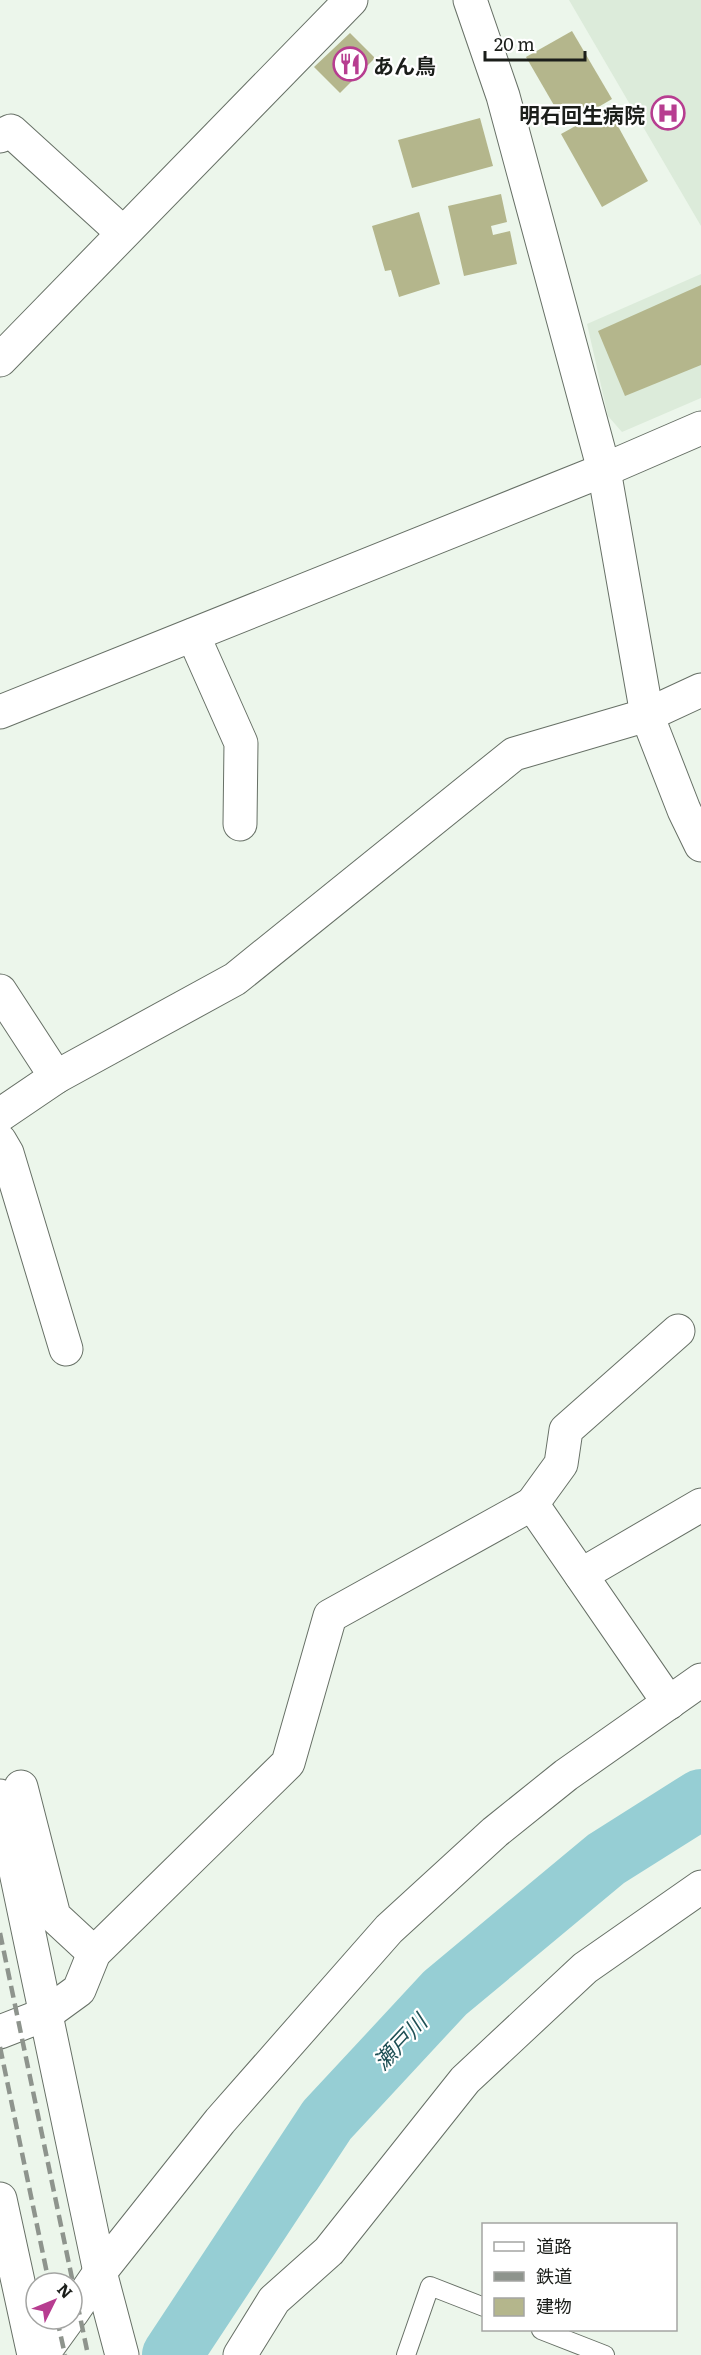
<svg xmlns="http://www.w3.org/2000/svg" width="701" height="2355" viewBox="0 0 701 2355" font-family="Literata,'Noto Sans JP',serif">
  <style>
    .built { fill: #dcebda }
    .lines { fill: none; stroke-linecap: round; stroke-linejoin: round }
    .river { stroke: #96ced4; stroke-width: 60 }
    .building { fill: #b4b68c }
    .service-casing { stroke: #677066; stroke-width: 20 }
    .minor-casing { stroke: #677066; stroke-width: 35 }
    .tertiary-casing { stroke: #677066; stroke-width: 35 }
    .service { stroke: #fff; stroke-width: 18 }
    .minor { stroke: #fff; stroke-width: 33 }
    .tertiary { stroke: #fff; stroke-width: 33 }
    .rail { stroke: #8e948d; stroke-width: 4.5; stroke-dasharray: 12 6; stroke-linecap: butt }
    .labels { text-anchor: middle; dominant-baseline: central; stroke-width: 4.5; stroke-linejoin: round; paint-order: stroke }
    .poi-label { font-size: 21px; font-weight: bold; fill: #1b1e1a; stroke: #fff; text-anchor: start }
    .water-label { font-size: 22px; font-style: italic; fill: #1f5055; stroke: #fff }
  </style>
  <rect width="100%" height="100%" fill="#ecf6eb"/>
  <g class="built">
    <polygon points="569,0 701,0 701,226"/>
    <polygon points="701,274 701,398 622,432 608,416 587,324"/>
  </g>
  <g class="lines">
    <polyline class="river" points="172,2355 327,2120 445,1993 606,1859 701,1799"/>
  </g>
  <g class="building">
    <polygon points="572,31 612,99 566,126 526,57"/>
    <polygon points="350,33 375,58 340,93 314,67"/>
    <polygon points="608,108 648,181 602,207 561,134"/>
    <polygon points="480,118 493,166 412,188 398,140"/>
    <polygon points="501,194 507,222 491,226 493,235 510,231 517,264 464,276 448,206"/>
    <polygon points="419,212 440,284 399,297 391,270 385,271 372,226"/>
    <polygon points="701,285 701,365 625,396 598,331"/>
  </g>
  <g class="lines">
    <g class="service-casing">
      <g id="service">
        <polyline points="541,2330 605,2355"/>
        <polyline points="406,2355 430,2286 484,2307"/>
      </g>
    </g>
    <g class="minor-casing">
      <g id="minor">
        <polyline points="470,0 503,96 604,470 647,715 684,810 701,845"/>
        <polyline points="0,136 11,131 123,233"/>
        <polyline points="193,635 241,743 240,824"/>
        <polyline points="0,712 604,470"/>
        <polyline points="0,991 56,1077"/>
        <polyline points="0,1115 56,1077 235,979 514,754 647,715 701,690"/>
        <polyline points="0,1141 7,1153 66,1349"/>
        <polyline points="532,1504 561,1464 566,1430 678,1331"/>
        <polyline points="581,1575 701,1505"/>
        <polyline points="21,1787 54,1916 94,1953"/>
        <polyline points="0,1796 100,2272 122,2355"/>
        <polyline points="0,2032 46,2014 79,1990 94,1953 288,1763 330,1616 532,1504 669,1703"/>
        <polyline points="0,2199 34,2355"/>
        <polyline points="72,2313 100,2272 220,2121 389,1929 495,1832 566,1775 701,1680"/>
        <polyline points="42,2355 68,2319"/>
        <polyline points="240,2355 274,2300 329,2251 465,2080 585,1968 701,1887"/>
      </g>
    </g>
    <g class="tertiary-casing">
      <g id="tertiary">
        <polyline points="0,360 351,0"/>
        <polyline points="604,470 701,428"/>
      </g>
    </g>
    <use href="#service" class="service"/>
    <use href="#minor" class="minor"/>
    <use href="#tertiary" class="tertiary"/>
    <g class="rail">
      <polyline points="0,1933 88,2355"/>
      <polyline points="0,2047 49,2283"/>
      <polyline points="57,2319 65,2355"/>
    </g>
  </g>
  <defs>
    <g id="restaurant-ring" transform="scale(1.725)"><circle r="9.5" fill="#fff" stroke="#b73d90" stroke-width="1.5"/><path d="M-5-6h1v4h1v-4h1v4h1v-4h1v5L-1.5 .5V6h-2V.5L-5-1ZM5-6V6H3V1.5H1.5Q1.5-4 5-6Z" fill="#b73d90"/></g>
    <g id="hospital-ring" transform="scale(1.725)"><circle r="9.5" fill="#fff" stroke="#b73d90" stroke-width="1.5"/><path d="M-5-5h3v3.5h4V-5h3V5h-3V1.5h-4V5h-3Z" fill="#b73d90"/></g>
  </defs>
  <g fill-rule="evenodd">
    <use href="#restaurant-ring" x="350" y="64"/>
    <use href="#hospital-ring" x="668" y="113"/>
  </g>
  <g class="labels">
    <g class="poi-label">
      <text x="373" y="64">あん鳥</text>
      <text x="645" y="113" text-anchor="end">明石回生病院</text>
    </g>
    <g class="water-label">
      <text transform="translate(399 2041) rotate(-47)">瀬戸川</text>
    </g>
  </g>
  <rect x="482" y="2223" width="195" height="108" fill="#ffffff" stroke="#a4a5a3" stroke-width="1.5"/>
  <rect x="494" y="2242" width="30" height="9" fill="#ffffff" stroke="#a4a5a3" stroke-width="1.5"/>
  <text x="536" y="2253" font-size="18" fill="#1b1e1a">道路</text>
  <rect x="494" y="2272" width="30" height="9" fill="#8e948d" stroke="#a4a5a3" stroke-width="1.5"/>
  <text x="536" y="2283" font-size="18" fill="#1b1e1a">鉄道</text>
  <rect x="494" y="2298" width="30" height="18" fill="#b4b68c" stroke="#a4a5a3" stroke-width="1.5"/>
  <text x="536" y="2313" font-size="18" fill="#1b1e1a">建物</text>
  <g transform="translate(54 2301) rotate(47)"><circle r="28" fill="#ffffff" stroke="#a4a5a3" stroke-width="1.5"/>
  <path d="M0-4.5L10 22L0 15L-10 22Z" fill="#b73d90"/>
  <text y="-9" font-size="16" font-weight="bold" text-anchor="middle" fill="#1b1e1a">N</text>
  </g>
  <path d="M485 51v9h100v-9" fill="none" stroke="#1b1e1a" stroke-width="3"/>
  <text x="494" y="51" font-size="18" fill="#1b1e1a" stroke="#ffffff" stroke-width="4.5" paint-order="stroke">20 m</text>
</svg>
